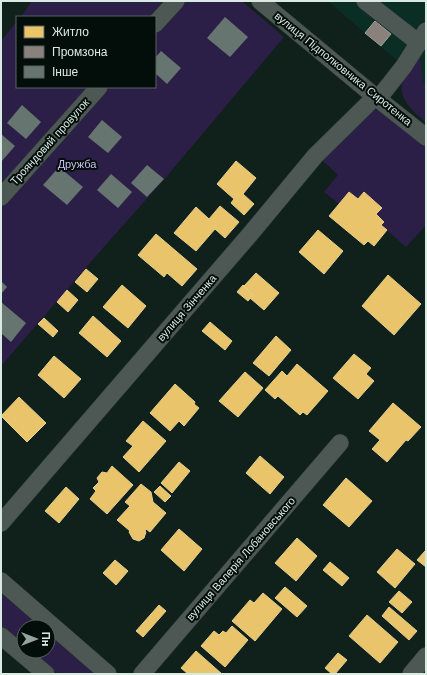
<svg xmlns="http://www.w3.org/2000/svg" width="427" height="675" viewBox="0 0 427 675" font-family="'Work Sans',sans-serif">
  <style>
    .built { fill: #0a2e23 }
    .green { fill: #2b1f47 }
    .homes { fill: #e9c46a; stroke: #e4cf8e }
    .industry { fill: #8a817c; stroke: #a2a09b }
    .building { fill: #677570 }
    .lines { fill: none; stroke-linecap: round; stroke-linejoin: round }
    .minor-casing { stroke: #2f3b36; stroke-width: 18 }
    .minor { stroke: #4d5854; stroke-width: 17 }
    .labels { text-anchor: middle; dominant-baseline: central; stroke-width: 4; stroke-linejoin: round; paint-order: stroke }
    .street-label { font-size: 11px; fill: #d9eae3; stroke: #030d09 }
    .park-label { font-size: 11px; fill: #ccbdf4; stroke: #030d09 }
  </style>
  <rect width="100%" height="100%" fill="#10201b"/>
  <polygon class="built" points="328,1 426,1 426,85 365,33"/>
  <g class="green">
    <polygon points="32,1 242,1 284,37 167,176 103,248 1,366 1,41 17,21 17,87 155,87 155,17 21,17"/>
    <path d="M 420,56 L 423,82 L 426,85 L 426,123 C 413,110 394,97 405,76 C 409,69 415,62 420,56 Z"/>
    <polygon points="377,110 386,112 426,146 426,225 406,247 381,225 384,221 376,214 381,208 364,193 358,199 349,192 339,204 324,192 338,175 323,161 347,131 369,111"/>
    <polygon points="1,593 42,627 24,627 24,646 1,628"/>
    <polygon points="48,632 98,674 58,674 31,651 48,651"/>
  </g>
  <g class="homes">
    <polygon points="236,161 256,178 243,194 254,204 244,215 231,203 234,199 217,184"/>
    <polygon points="349,192 358,199 364,192 382,208 376,214 384,222 381,225 387,230 374,246 368,241 364,245 329,216"/>
    <polygon points="220,206 239,222 225,238 215,229 196,251 174,233 196,207 209,219"/>
    <polygon points="318,230 343,251 324,274 299,252"/>
    <polygon points="156,234 197,269 182,286 167,273 164,277 138,255"/>
    <polygon points="86,269 98,279 87,292 75,282"/>
    <polygon points="256,273 279,293 264,310 250,298 253,295 244,286"/>
    <polygon points="388,275 421,304 394,335 362,306"/>
    <polygon points="122,285 146,306 128,328 103,307"/>
    <polygon points="243,285 253,295 248,301 237,292"/>
    <polygon points="67,290 78,300 68,312 57,302"/>
    <polygon points="93,316 121,341 107,357 79,333"/>
    <polygon points="44,318 58,331 53,337 38,324"/>
    <polygon points="210,322 232,341 225,350 202,331"/>
    <polygon points="276,336 291,350 269,376 253,363"/>
    <polygon points="354,354 371,368 366,374 374,381 358,399 333,378"/>
    <polygon points="54,356 81,379 64,398 38,375"/>
    <polygon points="297,364 328,391 307,415 303,412 300,415 278,396 275,399 265,390 282,371 287,376"/>
    <polygon points="245,372 263,388 238,417 219,401"/>
    <polygon points="175,384 195,402 194,404 199,408 184,426 179,421 170,431 150,413"/>
    <polygon points="19,397 46,423 27,442 1,416"/>
    <polygon points="393,403 421,427 408,441 406,440 387,462 372,449 380,440 369,431"/>
    <polygon points="143,421 166,441 139,472 123,457 133,446 126,441"/>
    <polygon points="260,456 284,477 270,494 246,473"/>
    <polygon points="179,462 190,471 172,493 161,483"/>
    <polygon points="112,466 133,485 107,514 90,499 96,491 93,488 99,482 97,478 102,472 107,473"/>
    <polygon points="346,478 372,501 349,527 323,505"/>
    <polygon points="141,484 151,492 153,502 166,513 150,532 146,529 145,531 146,532 144,538 139,541 133,539 129,532 130,531 117,520 130,506 125,502"/>
    <polygon points="160,486 171,496 165,502 154,492"/>
    <polygon points="66,487 79,499 59,523 45,511"/>
    <polygon points="179,529 202,549 184,571 161,550"/>
    <polygon points="297,538 317,556 296,581 275,563"/>
    <polygon points="397,549 415,564 395,588 377,572"/>
    <polygon points="425,551 426,552 426,567 417,560"/>
    <polygon points="115,560 128,571 116,585 103,573"/>
    <polygon points="330,562 349,578 342,586 323,570"/>
    <polygon points="285,587 307,606 297,617 275,598"/>
    <polygon points="399,591 412,602 402,613 389,602"/>
    <polygon points="263,593 282,609 255,641 232,621 250,600 254,603"/>
    <polygon points="159,605 166,611 143,637 136,631"/>
    <polygon points="389,607 417,631 409,640 382,616"/>
    <polygon points="367,615 398,642 380,663 349,636"/>
    <polygon points="232,626 248,640 225,667 201,646 214,631 219,635 223,631 226,633"/>
    <polygon points="196,651 222,674 188,674 181,668"/>
    <polygon points="338,653 347,660 335,674 332,674 325,668"/>
  </g>
  <polygon class="industry" points="375,21 391,34 381,46 365,33"/>
  <g class="building">
    <polygon points="225,17 248,37 230,57 207,38"/>
    <polygon points="161,51 181,68 167,84 155,73 155,58"/>
    <polygon points="22,105 41,122 26,139 7,123"/>
    <polygon points="102,120 122,137 108,153 88,137"/>
    <polygon points="1,134 15,146 1,162"/>
    <polygon points="147,165 164,179 147,197 131,183"/>
    <polygon points="59,167 83,187 67,205 43,185"/>
    <polygon points="111,174 132,192 118,208 97,190"/>
    <polygon points="1,281 7,287 1,294"/>
    <polygon points="1,302 26,323 11,342 1,333"/>
  </g>
  <g class="lines">
    <g class="minor-casing">
      <g id="minor">
        <polyline points="260,1 378,99 426,137"/>
        <polyline points="365,1 419,43"/>
        <polyline points="155,24 176,1"/>
        <polyline points="378,99 404,66 426,31"/>
        <polyline points="1,197 99,87"/>
        <polyline points="1,523 252,232 315,156 375,97"/>
        <polyline points="1,581 108,674"/>
        <polyline points="1,636 46,674"/>
        <polyline points="142,674 340,443"/>
        <polyline points="411,674 426,656"/>
      </g>
    </g>
    <use href="#minor" class="minor"/>
  </g>
  <g class="labels">
    <g class="street-label">
      <text transform="translate(343 69) rotate(39)">вулиця Підполковника Сиротенка</text>
      <text transform="translate(50 142) rotate(-48)">Трояндовий провулок</text>
      <text transform="translate(187 308) rotate(-49)">вулиця Зінченка</text>
      <text transform="translate(241 559) rotate(-49)">вулиця Валерія Лобановського</text>
    </g>
    <g class="park-label">
      <text x="77" y="164">Дружба</text>
    </g>
  </g>
  <rect width="427" height="675" fill="none" stroke="#d9eae3" stroke-width="4"/>
  <rect x="16" y="16" width="140" height="72" fill="#030d09" stroke="#596560"/>
  <rect x="24" y="26" width="20" height="12" fill="#e9c46a" stroke="#596560"/>
  <text x="52" y="36" font-size="12" fill="#d9eae3">Житло</text>
  <rect x="24" y="46" width="20" height="12" fill="#8a817c" stroke="#596560"/>
  <text x="52" y="56" font-size="12" fill="#d9eae3">Промзона</text>
  <rect x="24" y="66" width="20" height="12" fill="#677570" stroke="#596560"/>
  <text x="52" y="76" font-size="12" fill="#d9eae3">Інше</text>
  <g transform="translate(36 639) rotate(90)"><circle r="19" fill="#030d09" stroke="#596560"/>
  <path d="M0-3L7 15L0 10L-7 15Z" fill="#93a39d"/>
  <text y="-6" font-size="11" font-weight="bold" text-anchor="middle" fill="#d9eae3">Пн</text>
  </g>
</svg>
